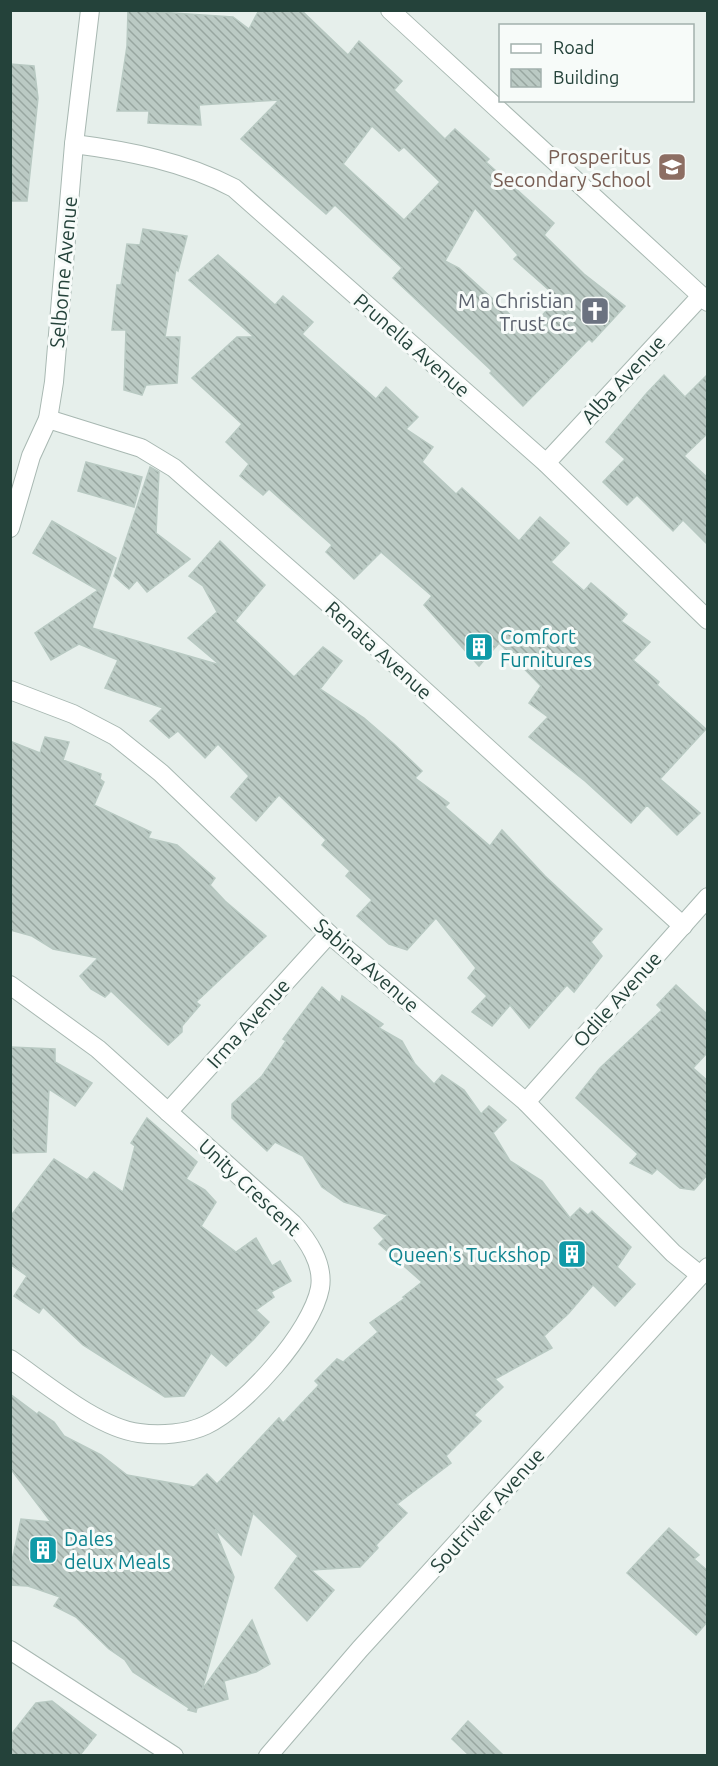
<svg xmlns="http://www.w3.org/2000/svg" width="718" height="1766" viewBox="0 0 718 1766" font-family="Ubuntu,sans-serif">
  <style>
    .building { fill: url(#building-back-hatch); stroke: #b8c9c2; stroke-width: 1.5; fill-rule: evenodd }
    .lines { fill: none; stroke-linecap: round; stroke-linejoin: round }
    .street-casing { stroke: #a8b8b2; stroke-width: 20 }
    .street { stroke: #fff; stroke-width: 18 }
    .labels { text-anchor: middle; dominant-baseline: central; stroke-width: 6; stroke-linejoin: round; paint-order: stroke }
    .education-label { font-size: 20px; fill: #785e54; stroke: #f7fbf9; text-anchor: end }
    .street-label { font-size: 20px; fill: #24423a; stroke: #f7fbf9 }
    .worship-label { font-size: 20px; fill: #5b616d; stroke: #f7fbf9; text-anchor: end }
    .culture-label { font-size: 20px; fill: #0d838f; stroke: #f7fbf9; text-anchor: start }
  </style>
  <defs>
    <pattern id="building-back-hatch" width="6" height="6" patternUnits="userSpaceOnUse" patternTransform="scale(1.5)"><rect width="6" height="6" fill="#bbcac4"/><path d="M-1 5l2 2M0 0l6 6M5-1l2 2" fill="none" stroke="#98a6a0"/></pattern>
  </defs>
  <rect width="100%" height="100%" fill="#e6efeb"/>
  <g class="building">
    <path d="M 128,10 L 233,17 L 249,29 L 259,10 L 301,10 L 348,55 L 359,41 L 402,81 L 394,90 L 445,139 L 455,129 L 489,159 L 486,162 L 554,223 L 544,235 L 584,274 L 625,306 L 592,342 L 589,339 L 523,406 L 490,373 L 492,371 L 393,278 L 402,268 L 335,205 L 326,214 L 241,139 L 279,100 L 199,105 L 201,125 L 148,123 L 149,111 L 117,111 L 127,46 ZM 372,126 L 399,151 L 404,147 L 440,182 L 404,220 L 343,164 ZM 475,208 L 518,255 L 514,259 L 558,298 L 528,331 L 459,268 L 445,261 Z"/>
    <polygon points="10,64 34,66 38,98 27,201 10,201"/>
    <polygon points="143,229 187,236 178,271 176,269 165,337 180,337 177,383 146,385 142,395 124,390 126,330 112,330 117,285 121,285 127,244 140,245"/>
    <polygon points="218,255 275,305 283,296 313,322 302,334 376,399 386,387 418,417 406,429 433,447 422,462 456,494 462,488 519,541 540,517 569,543 551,562 584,591 591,583 627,614 621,621 650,642 633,660 659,682 657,685 706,729 660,779 700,813 677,835 647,805 631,823 585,781 529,737 548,717 529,703 541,686 499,643 479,666 424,605 432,596 381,552 354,579 326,552 332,545 269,489 263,495 240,476 249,464 226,442 242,424 192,378 237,337 254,337 189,280"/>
    <polygon points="708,374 708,433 684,456 708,478 708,545 683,520 673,531 637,495 627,505 603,482 625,459 606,442 646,394 664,375 685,397"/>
    <polygon points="86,462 142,477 134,507 78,491"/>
    <polygon points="150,467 159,472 156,533 190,559 147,592 137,580 129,589 114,576"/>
    <polygon points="52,521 116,558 92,628 220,665 188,638 217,612 203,586 189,576 220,541 265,585 235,621 294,677 323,647 342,661 320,689 364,718 394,744 422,771 415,778 449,803 445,807 490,846 502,830 545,876 602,929 591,942 602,956 574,992 567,985 529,1028 510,1005 492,1026 472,1012 487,996 468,978 476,968 436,918 407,950 389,944 357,916 372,900 346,876 350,871 322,845 326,840 279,795 256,821 231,797 249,776 218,744 205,758 178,731 169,738 150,721 163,708 105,688 118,660 79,644 51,660 35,633 98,590 33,553"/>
    <polygon points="45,737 69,742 63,760 101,774 100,779 104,782 94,805 151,832 148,838 177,845 215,878 210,885 225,901 266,936 196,1002 200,1005 182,1026 182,1032 168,1045 111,991 105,997 91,989 80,976 98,958 53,949 32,936 10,930 10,741 40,753"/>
    <polygon points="676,985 708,1015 708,1052 693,1068 708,1081 708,1174 694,1190 680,1188 657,1169 652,1174 630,1163 638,1154 576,1098 600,1068 662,1010 657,1005"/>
    <polygon points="322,987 340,1003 342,996 383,1024 379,1028 402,1041 415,1064 434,1084 442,1075 464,1090 481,1114 489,1106 506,1120 493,1133 510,1161 542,1181 570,1218 580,1208 588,1215 592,1211 631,1247 617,1267 635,1284 615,1306 593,1285 568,1314 544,1336 552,1348 495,1379 503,1387 474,1415 481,1421 446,1456 451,1463 397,1504 407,1513 376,1545 378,1548 360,1567 311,1570 334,1590 307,1621 275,1588 298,1556 253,1513 241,1555 215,1529 234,1577 202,1690 252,1620 270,1664 256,1672 224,1681 228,1699 197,1708 196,1712 188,1710 189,1708 133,1672 125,1660 109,1649 76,1617 54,1606 60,1597 28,1586 10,1585 10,1570 21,1519 51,1522 10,1468 10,1394 37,1414 39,1412 54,1422 64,1436 101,1455 127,1475 194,1487 207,1474 217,1484 279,1418 283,1423 319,1385 315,1381 337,1359 343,1362 378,1332 370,1323 405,1298 403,1297 422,1282 379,1244 384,1239 374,1228 388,1215 344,1202 322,1187 303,1156 275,1142 267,1151 232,1118 232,1104 262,1076 286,1041 283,1039"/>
    <polygon points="10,1047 55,1049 55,1062 92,1083 75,1106 49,1089 46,1152 13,1153"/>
    <polygon points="147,1118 197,1162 186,1179 205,1190 216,1202 201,1226 236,1252 256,1238 272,1266 280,1261 291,1281 271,1292 274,1297 256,1310 269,1322 253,1340 226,1366 211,1353 184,1396 165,1397 83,1345 43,1307 39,1313 14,1296 27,1276 10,1264 10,1217 37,1181 54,1159 87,1180 94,1172 123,1192 135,1146 131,1143"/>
    <polygon points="669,1528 699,1555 694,1559 708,1571 708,1621 696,1635 627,1573"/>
    <polygon points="52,1701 96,1735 80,1755 10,1755 10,1736 36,1703"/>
    <polygon points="468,1721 503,1755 469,1755 452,1739"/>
  </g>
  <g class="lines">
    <g class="street-casing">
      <g id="street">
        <polyline points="390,10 708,302"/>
        <path d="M 74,144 C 129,151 185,162 234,188 L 546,463 L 708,620"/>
        <polyline points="48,419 141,448 174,468 337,611 683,926"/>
        <polyline points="546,463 701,296"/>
        <polyline points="10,528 31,456 48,419 54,382 74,144 90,10"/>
        <polyline points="10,690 73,714 115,736 161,773 329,934 526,1102 673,1253 700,1275"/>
        <path d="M 10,985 L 98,1049 L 293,1224 C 308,1240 324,1264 320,1288 C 312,1331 245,1407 206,1425 C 187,1434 160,1436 139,1433 C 98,1428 45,1383 10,1359"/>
        <polyline points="526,1102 708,897"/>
        <polyline points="168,1112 329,934"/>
        <polyline points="10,1650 174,1756"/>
        <polyline points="268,1756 360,1649 708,1267"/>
      </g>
    </g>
    <use href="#street" class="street"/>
  </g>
  <defs>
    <g id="school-square" transform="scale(1.5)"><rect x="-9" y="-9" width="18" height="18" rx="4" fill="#8d6e63" stroke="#f7fbf9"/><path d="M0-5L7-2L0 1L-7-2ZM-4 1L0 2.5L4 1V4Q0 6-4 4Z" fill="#fff"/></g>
    <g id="church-square" transform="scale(1.5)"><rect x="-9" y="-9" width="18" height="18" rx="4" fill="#6b7280" stroke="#f7fbf9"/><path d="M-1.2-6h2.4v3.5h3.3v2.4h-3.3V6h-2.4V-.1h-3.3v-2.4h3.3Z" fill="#fff"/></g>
    <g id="building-square" transform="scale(1.5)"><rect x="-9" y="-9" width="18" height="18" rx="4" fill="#0f9aa8" stroke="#f7fbf9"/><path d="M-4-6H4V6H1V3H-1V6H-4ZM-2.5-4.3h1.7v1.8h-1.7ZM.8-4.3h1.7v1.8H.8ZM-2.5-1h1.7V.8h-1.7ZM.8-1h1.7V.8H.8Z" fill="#fff"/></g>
  </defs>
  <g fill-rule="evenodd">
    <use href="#school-square" x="672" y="167"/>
    <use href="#church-square" x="595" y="311"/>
    <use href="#building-square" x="479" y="647"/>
    <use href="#building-square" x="572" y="1254"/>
    <use href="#building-square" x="43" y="1550"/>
  </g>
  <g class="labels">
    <g class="education-label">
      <text x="651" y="156">Prosperitus<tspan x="651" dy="23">Secondary School</tspan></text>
    </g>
    <g class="street-label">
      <text transform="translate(63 272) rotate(-85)">Selborne Avenue</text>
      <text transform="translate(412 345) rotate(41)">Prunella Avenue</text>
      <text transform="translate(623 379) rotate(-47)">Alba Avenue</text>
      <text transform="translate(379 650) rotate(42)">Renata Avenue</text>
      <text transform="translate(367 965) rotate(41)">Sabina Avenue</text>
      <text transform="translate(617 999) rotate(-48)">Odile Avenue</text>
      <text transform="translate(248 1023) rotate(-48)">Irma Avenue</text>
      <text transform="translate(250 1187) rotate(43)">Unity Crescent</text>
      <text transform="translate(487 1510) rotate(-48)">Soutrivier Avenue</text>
    </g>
    <g class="worship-label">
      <text x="574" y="300">M a Christian<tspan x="574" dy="23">Trust CC</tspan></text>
    </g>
    <g class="culture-label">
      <text x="500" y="636">Comfort<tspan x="500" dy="23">Furnitures</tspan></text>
      <text x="551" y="1254" text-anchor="end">Queen's Tuckshop</text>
      <text x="64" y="1538">Dales<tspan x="64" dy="23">delux Meals</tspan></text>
    </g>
  </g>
  <rect width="718" height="1766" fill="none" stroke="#24423a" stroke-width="24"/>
  <rect x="499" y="24" width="195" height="78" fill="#f7fbf9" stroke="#a3b1ad" stroke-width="1.5"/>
  <rect x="511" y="44" width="30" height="9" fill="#ffffff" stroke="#a3b1ad" stroke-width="1.5"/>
  <text x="553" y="54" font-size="18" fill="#24423a">Road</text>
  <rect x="511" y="69" width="30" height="18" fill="url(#building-back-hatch)" stroke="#a3b1ad" stroke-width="1.5"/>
  <text x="553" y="84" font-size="18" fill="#24423a">Building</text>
</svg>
